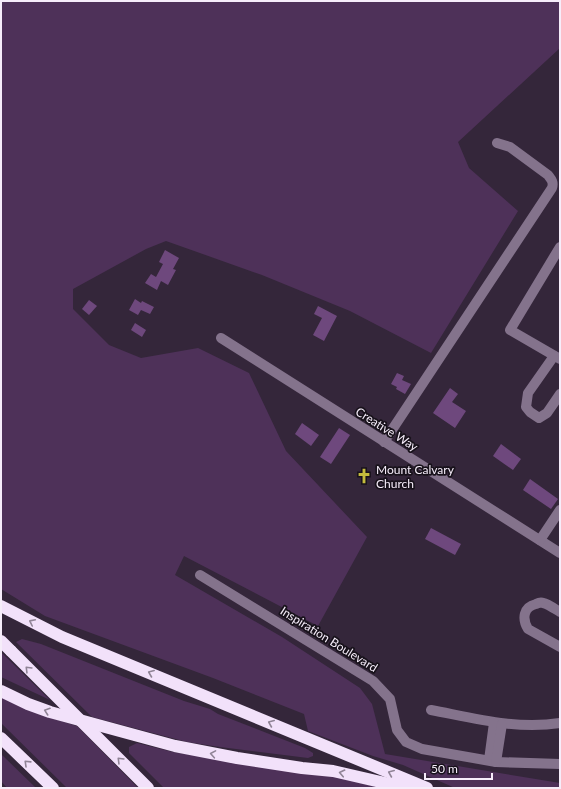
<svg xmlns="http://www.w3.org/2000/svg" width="561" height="789" viewBox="0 0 561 789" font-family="Lato,sans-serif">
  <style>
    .green { fill: #4e3159 }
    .building { fill: #6e487d }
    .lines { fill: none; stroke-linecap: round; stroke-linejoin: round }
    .minor { stroke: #84738c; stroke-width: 10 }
    .highway { stroke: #f2e1fa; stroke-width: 12 }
    .highway-bridge { stroke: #f2e1fa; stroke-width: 12 }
    .oneway { stroke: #908496 }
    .labels { text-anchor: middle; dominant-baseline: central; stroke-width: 3.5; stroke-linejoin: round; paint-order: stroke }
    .street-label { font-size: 12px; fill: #f6edfa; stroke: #18121b }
    .poi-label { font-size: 12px; fill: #f6edfa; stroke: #18121b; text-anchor: start }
  </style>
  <rect width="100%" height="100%" fill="#34263a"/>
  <g class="green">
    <polygon points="1,1 560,1 560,48 458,142 469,168 518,211 431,353 350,311 262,275 166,241 146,249 73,289 73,309 109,345 141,358 198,348 249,373 286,451 367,537 318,626 184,556 175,575 282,637 360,688 372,704 385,754 560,783 560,788 455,788 403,765 373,756 308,731 304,714 213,678 45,616 1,589"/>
    <polygon points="22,639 41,644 184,701 210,709 218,714 305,748 313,753 313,756 308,758 220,747 187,742 92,717 16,642"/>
    <polygon points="1,652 6,657 50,700 1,677"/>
    <polygon points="1,697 42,715 77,726 138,788 67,788 1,723"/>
    <polygon points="137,743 173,752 329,775 381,788 164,788 129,753 129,747"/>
    <polygon points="1,754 36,788 7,788 1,781"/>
  </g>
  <g class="building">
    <polygon points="165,250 179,258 173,269 176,270 168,285 161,281 157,290 145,283 151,274 156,277 163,264 159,262"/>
    <polygon points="135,299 141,303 142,301 154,307 150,314 141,310 138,315 129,310"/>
    <polygon points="89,300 97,306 89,315 82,309"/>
    <polygon points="318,306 337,316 324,341 313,335 322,318 314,314"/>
    <polygon points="135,323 146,330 142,337 131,330"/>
    <polygon points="397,373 404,376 402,380 411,384 405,394 396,389 397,387 391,384"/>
    <polygon points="450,388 458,394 452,402 466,411 455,428 433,413"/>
    <polygon points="302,423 319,435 311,446 295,434"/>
    <polygon points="339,428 350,435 331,464 320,457"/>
    <polygon points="501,444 521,459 513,470 493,456"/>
    <polygon points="530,479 558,499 551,509 523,490"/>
    <polygon points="431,528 461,544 455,555 425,539"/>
  </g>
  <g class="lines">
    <g class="minor">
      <polyline points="560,247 510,330 560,359"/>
      <polyline points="221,338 560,553"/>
      <polyline points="554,356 528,393 526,407 530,412 539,418 547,413 560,394"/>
      <path d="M 384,442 L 552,188 C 554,182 551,179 548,175 L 510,147 L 497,143"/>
      <polyline points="540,540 560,510"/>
      <polyline points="200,575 373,681 390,699 397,730 406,742 422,749 496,762 560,764"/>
      <path d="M 560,612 C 555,609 548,604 543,603 C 541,602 538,603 536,604 C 523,607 522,619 528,629 L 560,647"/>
      <path d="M 431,710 C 473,718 516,730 560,723"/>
      <polyline points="489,760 494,723"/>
      <polyline points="496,762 502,724"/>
    </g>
    <g class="highway">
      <polyline points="1,606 62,637 427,788"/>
      <polyline points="1,641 11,651"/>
      <polyline points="1,691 28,704 50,712 175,746 237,758 302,768 333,771 407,788"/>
      <polyline points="1,738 53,788"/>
    </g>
    <polyline class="highway-bridge" points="11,651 148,788"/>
  </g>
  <defs><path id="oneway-chevron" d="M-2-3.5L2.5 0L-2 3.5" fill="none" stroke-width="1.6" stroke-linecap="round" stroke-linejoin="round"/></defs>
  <g class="oneway">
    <use href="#oneway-chevron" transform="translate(32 622) rotate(-154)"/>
    <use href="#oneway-chevron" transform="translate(28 669) rotate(-135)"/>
    <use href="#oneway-chevron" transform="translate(151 673) rotate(-158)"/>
    <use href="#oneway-chevron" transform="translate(47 711) rotate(-161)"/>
    <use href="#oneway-chevron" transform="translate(271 723) rotate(-157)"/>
    <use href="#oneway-chevron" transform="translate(213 754) rotate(-170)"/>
    <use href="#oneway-chevron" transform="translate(120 760) rotate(-135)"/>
    <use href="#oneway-chevron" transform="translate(27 763) rotate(-136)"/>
    <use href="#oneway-chevron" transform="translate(342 773) rotate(-168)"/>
    <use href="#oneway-chevron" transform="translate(391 773) rotate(-157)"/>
  </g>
  <defs>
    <g id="church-bare" transform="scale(1.2)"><path d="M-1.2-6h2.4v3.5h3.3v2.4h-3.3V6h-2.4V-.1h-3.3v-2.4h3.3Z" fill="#c5bc3d" stroke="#18121b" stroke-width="2.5" paint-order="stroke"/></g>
  </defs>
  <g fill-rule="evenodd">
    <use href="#church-bare" x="364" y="476"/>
  </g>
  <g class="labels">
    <g class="street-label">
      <text transform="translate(387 429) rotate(32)">Creative Way</text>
      <text transform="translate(329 639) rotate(32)">Inspiration Boulevard</text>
    </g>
    <g class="poi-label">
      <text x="376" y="469">Mount Calvary<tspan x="376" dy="14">Church</tspan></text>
    </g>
  </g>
  <rect width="561" height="789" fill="none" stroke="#f6edfa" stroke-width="4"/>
  <path d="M425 773v6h67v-6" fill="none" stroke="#f6edfa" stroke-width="2"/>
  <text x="431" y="773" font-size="12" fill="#f6edfa" stroke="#18121b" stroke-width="3" paint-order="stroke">50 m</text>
</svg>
